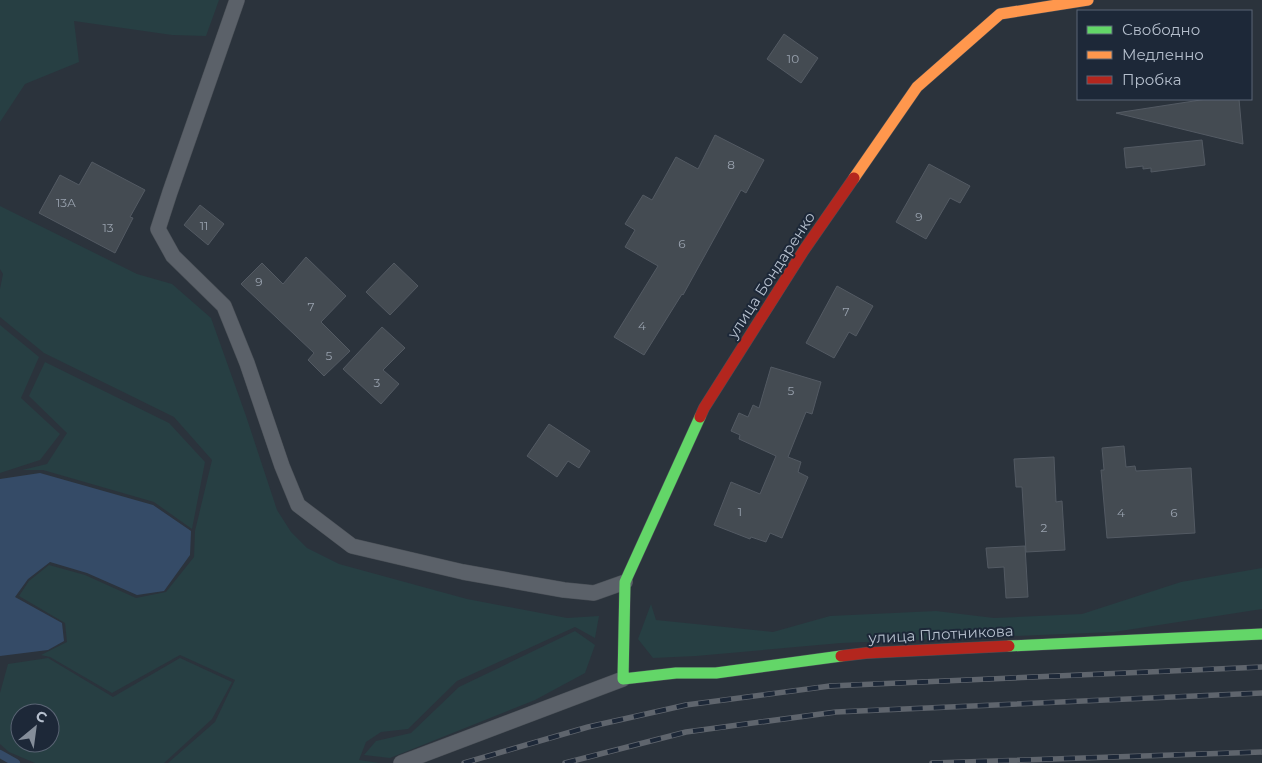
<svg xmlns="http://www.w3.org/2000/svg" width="1262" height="763" viewBox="0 0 1262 763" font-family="Montserrat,sans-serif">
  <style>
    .green { fill: #273f43; fill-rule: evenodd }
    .water { fill: #354b67 }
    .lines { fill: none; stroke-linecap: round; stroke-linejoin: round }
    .stream { stroke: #354b67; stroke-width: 8 }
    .building { fill: #444b52; stroke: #535a63 }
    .lane-casing { stroke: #494f56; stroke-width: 16 }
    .fast-casing { stroke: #494f56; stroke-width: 12 }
    .slow-casing { stroke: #494f56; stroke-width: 12 }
    .jam-casing { stroke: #494f56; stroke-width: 12 }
    .lane { stroke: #5b6169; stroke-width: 15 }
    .fast { stroke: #63d668; stroke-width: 11 }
    .slow { stroke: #ff974d; stroke-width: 11 }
    .jam { stroke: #b3261e; stroke-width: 11 }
    .rail-casing { stroke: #5f656d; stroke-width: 5.5 }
    .rail { stroke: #1d2838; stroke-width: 4; stroke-dasharray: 11; stroke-linecap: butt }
    .labels { text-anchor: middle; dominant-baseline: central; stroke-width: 4; stroke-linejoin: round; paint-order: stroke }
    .number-label { font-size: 12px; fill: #99a2ae }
    .street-label { font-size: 15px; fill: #b5bfcd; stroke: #1d2838 }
  </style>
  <rect width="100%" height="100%" fill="#2b333c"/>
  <g class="green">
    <polygon points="0,0 219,0 206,36 172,35 74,21 79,62 25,84 0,122"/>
    <polygon points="0,206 137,274 172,284 211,318 246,416 277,510 291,532 307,548 339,564 467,599 567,618 599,616 595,638 575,627 457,681 408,729 381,732 366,742 359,760 379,763 168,763 215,722 235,680 180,655 112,693 50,657 41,655 67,642 65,623 19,596 29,581 49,565 85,575 136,598 166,592 194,557 195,531 212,460 174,417 44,353 0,317 0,289 3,274 0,269"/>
    <polygon points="0,325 39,357 21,398 60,434 40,460 0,473"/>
    <polygon points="45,362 169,423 205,462 192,529 154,502 43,470 22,470 47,464 67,433 29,396"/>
    <polygon points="1262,568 1262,609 1114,632 841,643 696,656 653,658 638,639 651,604 656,620 773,632 830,616 936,611 994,618 1082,614 1181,582"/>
    <polygon points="575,631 595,645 585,673 535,700 390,758 364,755 376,741 411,733 459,687"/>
    <path d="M 48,658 L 113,697 L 180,658 L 232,682 L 212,719 L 164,763 L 35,763 L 9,752 L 0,744 L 0,693 L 8,664 ZM 20,713 L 50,713 L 50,743 L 20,743 Z"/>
  </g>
  <polygon class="water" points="40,473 153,505 191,531 190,555 164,591 137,595 87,573 50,562 28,579 15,597 62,623 64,641 48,650 0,656 0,479"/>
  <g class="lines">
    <polyline class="stream" points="0,754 16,763"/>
  </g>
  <g class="building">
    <polygon points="784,34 818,58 801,83 767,59"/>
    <polygon points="1207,99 1239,99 1243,144 1116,113"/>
    <polygon points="715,135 764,160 746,193 741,190 683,295 682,294 644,355 614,337 658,266 625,247 635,230 625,224 643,195 652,200 676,157 698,169"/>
    <polygon points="1202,140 1205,165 1151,172 1151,168 1143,169 1143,166 1126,168 1124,148"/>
    <polygon points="92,162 145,190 130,217 133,218 115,253 39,213 60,175 79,185"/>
    <polygon points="929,164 970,186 960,203 950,198 926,239 896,222"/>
    <polygon points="200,205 224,224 208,245 184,225"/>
    <polygon points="306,257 346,296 321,322 350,351 324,376 308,360 314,353 241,284 262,263 283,284"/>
    <polygon points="394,263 418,286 390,315 366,292"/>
    <polygon points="837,286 873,306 856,336 849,332 834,358 806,343"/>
    <polygon points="382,327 405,348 383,370 399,384 381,404 343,369"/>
    <polygon points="771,367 821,382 812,414 806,412 788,457 801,462 798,472 808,477 782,538 770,533 766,542 751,537 750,539 714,525 731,482 760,494 776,456 739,439 740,435 731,431 739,413 748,417 753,405 759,408"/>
    <polygon points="549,424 590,451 579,468 568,461 557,477 527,456"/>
    <polygon points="1124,446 1126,467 1135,466 1136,471 1191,468 1195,533 1107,538 1101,470 1104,470 1102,448"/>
    <polygon points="1054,457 1056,502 1062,501 1065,550 1026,552 1022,487 1016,487 1014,459"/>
    <polygon points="1025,546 1028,597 1006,598 1004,567 988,568 986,548"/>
  </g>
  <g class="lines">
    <g class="lane-casing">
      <g id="lane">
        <polyline points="237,0 170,192 158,229 173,256 224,306 247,363 282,466 298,505 352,546 463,572 564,590 594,593 625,582"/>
        <polyline points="401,763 623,679"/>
      </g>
    </g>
    <g class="fast-casing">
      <g id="fast">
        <polyline points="700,417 625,582 623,679 676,673 716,673 841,656"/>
        <polyline points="1009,646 1262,634"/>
      </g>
    </g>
    <g class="slow-casing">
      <polyline id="slow" points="854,178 917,87 1000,14 1088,0"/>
    </g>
    <g class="jam-casing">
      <g id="jam">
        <polyline points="700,417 704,408 804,250 854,178"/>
        <polyline points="841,656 866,653 1009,646"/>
      </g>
    </g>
    <use href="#lane" class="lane"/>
    <use href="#fast" class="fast"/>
    <use href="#slow" class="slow"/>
    <use href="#jam" class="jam"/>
    <g class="rail-casing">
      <g id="rail">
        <polyline points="464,763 588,727 686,705 830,686 1262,667"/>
        <polyline points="565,763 686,732 836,712 1262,693"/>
        <polyline points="932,763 1262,752"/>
      </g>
    </g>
    <use href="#rail" class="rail"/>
  </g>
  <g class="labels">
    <g class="number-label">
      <text x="793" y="58">10</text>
      <text x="731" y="164">8</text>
      <text x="66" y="202">13А</text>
      <text x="919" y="216">9</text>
      <text x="204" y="225">11</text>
      <text x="108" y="227">13</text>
      <text x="682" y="243">6</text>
      <text x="259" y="281">9</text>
      <text x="311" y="306">7</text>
      <text x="846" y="311">7</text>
      <text x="642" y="325">4</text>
      <text x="329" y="355">5</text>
      <text x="377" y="382">3</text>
      <text x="791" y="390">5</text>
      <text x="740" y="511">1</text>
      <text x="1121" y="512">4</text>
      <text x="1174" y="512">6</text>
      <text x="1044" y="527">2</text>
    </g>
    <g class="street-label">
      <text transform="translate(771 275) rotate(-57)">улица Бондаренко</text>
      <text transform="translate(941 634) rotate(-3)">улица Плотникова</text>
    </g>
  </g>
  <rect x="1077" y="10" width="175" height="90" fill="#1d2838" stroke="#5a6474"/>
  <rect x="1087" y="26" width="25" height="8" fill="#63d668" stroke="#5a6474"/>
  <text x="1122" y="35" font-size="15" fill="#b5bfcd">Свободно</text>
  <rect x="1087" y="51" width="25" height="8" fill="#ff974d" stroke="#5a6474"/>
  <text x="1122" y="60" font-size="15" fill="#b5bfcd">Медленно</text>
  <rect x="1087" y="76" width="25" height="8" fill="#b3261e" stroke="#5a6474"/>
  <text x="1122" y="85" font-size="15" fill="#b5bfcd">Пробка</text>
  <g transform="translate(35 728) rotate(29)"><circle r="24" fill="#1d2838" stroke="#5a6474"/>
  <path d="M0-4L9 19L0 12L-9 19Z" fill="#858e9a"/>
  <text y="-8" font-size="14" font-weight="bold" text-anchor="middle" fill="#b5bfcd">С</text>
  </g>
</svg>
